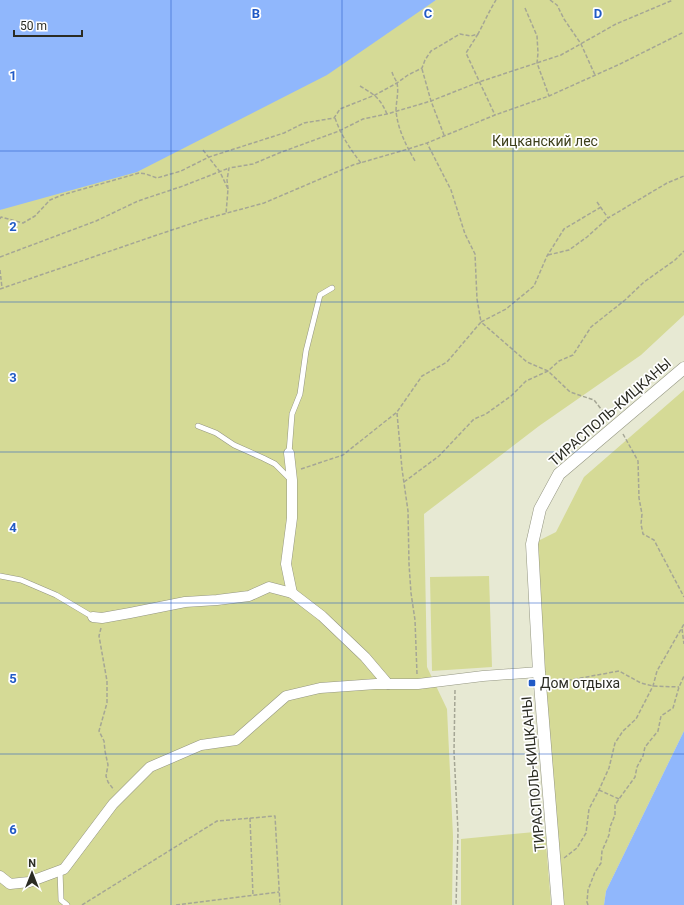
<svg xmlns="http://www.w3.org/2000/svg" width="684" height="905" viewBox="0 0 684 905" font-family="Roboto,sans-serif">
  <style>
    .green { fill: #d5da96 }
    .water { fill: #90b7fc }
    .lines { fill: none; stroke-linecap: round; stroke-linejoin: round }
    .service-casing { stroke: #949682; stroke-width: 6 }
    .minor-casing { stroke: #949682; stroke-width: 11 }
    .tertiary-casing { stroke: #949682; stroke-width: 13 }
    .path { stroke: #a5a695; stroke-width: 1.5; stroke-dasharray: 4 2; stroke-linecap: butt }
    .service { stroke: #fff; stroke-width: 5 }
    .minor { stroke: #fff; stroke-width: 10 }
    .tertiary { stroke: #fff; stroke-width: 12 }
    .grid { fill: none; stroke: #215ac6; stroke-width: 1; stroke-opacity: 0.55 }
    .poi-dot { fill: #215ac6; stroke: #fff; stroke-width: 1.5 }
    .labels { text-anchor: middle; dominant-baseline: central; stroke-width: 3.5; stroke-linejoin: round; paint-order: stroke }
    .park-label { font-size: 14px; fill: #3d3f1a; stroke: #fff }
    .street-label { font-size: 14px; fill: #2b2c23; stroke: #fff }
    .poi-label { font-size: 14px; fill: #2b2c23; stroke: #fff; text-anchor: start }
    .grid-label { font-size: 13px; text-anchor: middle; font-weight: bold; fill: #215ac6; stroke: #fff; stroke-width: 3.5; stroke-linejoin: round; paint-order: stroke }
  </style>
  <rect width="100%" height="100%" fill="#e7e9d3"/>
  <g class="green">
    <polygon points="436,0 684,0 684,315 641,355 539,426 424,514 427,667 447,709 453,836 452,905 0,905 0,210"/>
    <polygon points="684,390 684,731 606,891 604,905 558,905 532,544 556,532 584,477"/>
    <polygon points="489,576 492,667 432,671 430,577"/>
    <polygon points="545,831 551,905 461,905 461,839"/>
  </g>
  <g class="water">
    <polygon points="0,0 436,0 327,75 137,172 0,210"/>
    <polygon points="684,731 684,905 604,905 606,891"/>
  </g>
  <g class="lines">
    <g class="service-casing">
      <g id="service">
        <polyline points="198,426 216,433 234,445 263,458 275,464 291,480"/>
        <polyline points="289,453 292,414 300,394 306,351 320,295 332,288"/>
        <polyline points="0,576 21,580 56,595 93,617"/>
        <polyline points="60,870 61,900 67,905"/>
      </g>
    </g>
    <g class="minor-casing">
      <g id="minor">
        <polyline points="289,453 292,480 292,518 286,564 292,593"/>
        <polyline points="93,617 102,618 130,613 185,602 217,600 249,596 269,587 292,593 322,616 365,657 388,684"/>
        <polyline points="0,876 10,884 29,882 64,869 113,804 150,767 201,745 236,740 286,696 320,688 376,684 418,684 483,676 539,672"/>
      </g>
    </g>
    <g class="tertiary-casing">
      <polyline id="tertiary" points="558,905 539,672 532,544 540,509 559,474 684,368"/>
    </g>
    <g class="path">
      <polyline points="550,0 557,5 564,19 581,44 595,75"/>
      <polyline points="525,8 537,36 538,53 537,63 549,96"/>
      <polyline points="478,34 466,53 495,115"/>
      <polyline points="422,69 431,101 444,135"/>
      <path d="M 392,72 C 393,76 396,80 397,83 C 399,92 396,102 396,111 C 398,130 406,145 415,161"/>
      <path d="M 360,86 C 375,95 380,98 387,114"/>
      <path d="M 335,118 C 341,135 350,149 361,163"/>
      <polyline points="203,150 220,172 228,189 226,214"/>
      <polyline points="228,189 227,180 229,168 253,164 279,153 339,131 363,119 387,114 431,101 479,82 561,55 616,24 673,0"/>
      <polyline points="597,202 608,218 667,183 684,176"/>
      <polyline points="601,207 564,229 547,256 534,286 506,309 481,322 527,362 548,371 570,392 594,400 609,419"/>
      <path d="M 0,219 L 1,217 L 23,223 L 35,216 L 50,200 L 62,195 L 139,173 L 146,174 L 157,178 L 181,171 L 209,157 L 284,133 L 304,123 L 334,118 L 340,109 L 375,95 L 397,83 L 408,75 L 422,68 L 425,60 L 431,51 L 460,34 L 471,36 L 478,34 C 484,23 489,11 496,0"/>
      <polyline points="548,255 569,250 587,237 608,218"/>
      <polyline points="0,257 96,221 138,201 183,186 229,168"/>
      <polyline points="0,270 2,288"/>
      <polyline points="0,289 154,236 205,219 264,203 353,165 408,149 427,143 495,115 549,96 620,64 684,32"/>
      <polyline points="397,413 402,469 408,511 409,564 411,593 415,620 417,674"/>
      <polyline points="623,434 638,461 639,498 642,514 641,524 643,534 654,540 684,597"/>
      <polyline points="301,469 343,455 397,412 422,376 447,362 481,322 477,299 475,254 465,234 451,190 427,143"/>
      <polyline points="404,482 439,456 474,419 486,414 511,396 526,381 548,371 559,361 573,355 591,327 625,300 644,282 675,260 684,251"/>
      <polyline points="101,628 99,636 107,681 107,703 99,731 104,741 105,751 108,765 106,776 108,782 114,790"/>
      <polyline points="682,629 684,644"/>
      <polyline points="550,681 564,679 570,680 619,671 641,683 653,686 679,687"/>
      <polyline points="455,690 454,752 458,831 456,905"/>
      <polyline points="599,790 619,799"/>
      <polyline points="250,818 253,896"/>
      <polyline points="564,858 577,848 586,833 589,809 599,790 609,768 615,743 623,731 636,719 653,686 657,671 684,624"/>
      <polyline points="82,905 217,821 275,816 280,905"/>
      <polyline points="176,905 279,892"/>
      <polyline points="588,905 587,902 588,890 595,872 601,863 602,851 609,835 610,827 615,815 615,805 619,799 635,777 637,767 643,756 645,747 658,731 661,716 673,708 679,687 684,676"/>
    </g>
    <use href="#service" class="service"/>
    <use href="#minor" class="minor"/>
    <use href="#tertiary" class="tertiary"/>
  </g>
  <path class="grid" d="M 171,0 L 171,905M 342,0 L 342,905M 513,0 L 513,905M 0,151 L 684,151M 0,302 L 684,302M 0,452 L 684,452M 0,603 L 684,603M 0,754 L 684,754"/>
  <rect class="poi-dot" x="528" y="679" width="8" height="8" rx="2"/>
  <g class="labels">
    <g class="park-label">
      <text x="545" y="141">Кицканский лес</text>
    </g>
    <g class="street-label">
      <text transform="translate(610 412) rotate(-41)">ТИРАСПОЛЬ-КИЦКАНЫ</text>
      <text transform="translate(533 774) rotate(-95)">ТИРАСПОЛЬ-КИЦКАНЫ</text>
    </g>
    <g class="poi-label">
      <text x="540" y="683">Дом отдыха</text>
    </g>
  </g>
  <g class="grid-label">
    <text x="256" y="18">B</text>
    <text x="428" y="18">C</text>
    <text x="598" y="18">D</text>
    <text x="13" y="80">1</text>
    <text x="13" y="231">2</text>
    <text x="13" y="382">3</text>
    <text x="13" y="532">4</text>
    <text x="13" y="683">5</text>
    <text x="13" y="834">6</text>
  </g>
  <g transform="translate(32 873)" stroke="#ffffff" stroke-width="3" paint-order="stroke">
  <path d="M0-3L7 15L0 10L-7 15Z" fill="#2b2c23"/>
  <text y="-6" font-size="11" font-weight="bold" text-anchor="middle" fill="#2b2c23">N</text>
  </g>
  <path d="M14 30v6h68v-6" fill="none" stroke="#2b2c23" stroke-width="2"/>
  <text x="20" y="30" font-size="12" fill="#2b2c23" stroke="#ffffff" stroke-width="3" paint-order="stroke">50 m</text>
</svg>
